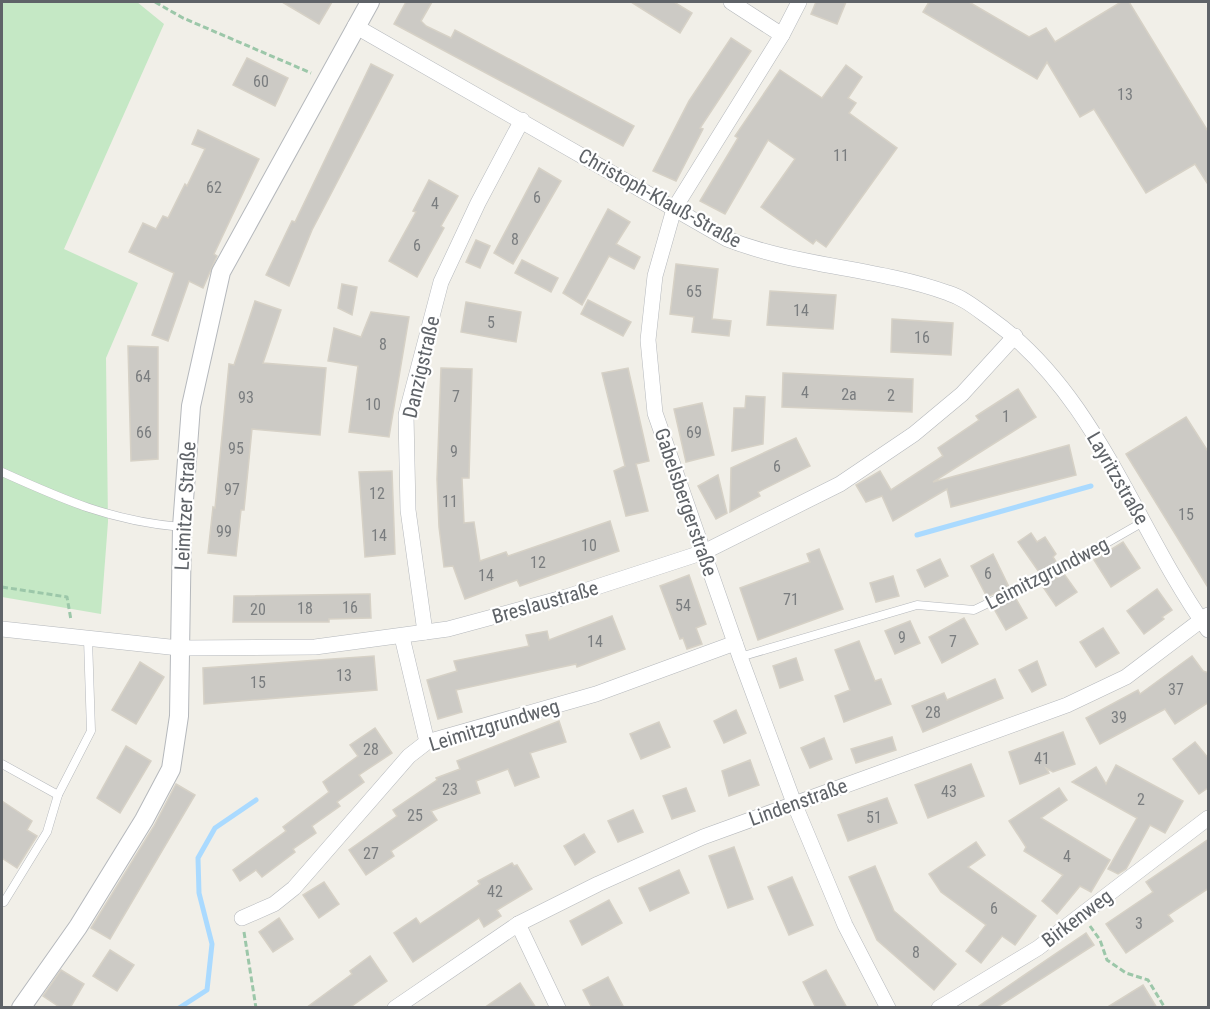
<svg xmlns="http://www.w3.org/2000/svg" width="1210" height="1009" viewBox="0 0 1210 1009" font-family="'Roboto Condensed',sans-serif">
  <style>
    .green { fill: #c5e8c5 }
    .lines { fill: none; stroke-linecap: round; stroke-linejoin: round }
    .stream { stroke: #aadaff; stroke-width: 5 }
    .building { fill: #cccac5; stroke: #d6d1c6; stroke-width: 1.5 }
    .service-casing { stroke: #b5b8bc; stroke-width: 9 }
    .minor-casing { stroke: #b5b8bc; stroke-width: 16 }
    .tertiary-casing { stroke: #b5b8bc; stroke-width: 20 }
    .path { stroke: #9cc7a9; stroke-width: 3; stroke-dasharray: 6 3; stroke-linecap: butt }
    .service { stroke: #fff; stroke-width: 8 }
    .minor { stroke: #fff; stroke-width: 15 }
    .tertiary { stroke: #fff; stroke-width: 18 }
    .labels { text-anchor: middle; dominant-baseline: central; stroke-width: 4.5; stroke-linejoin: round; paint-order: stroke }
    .number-label { font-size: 16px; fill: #7a7d7f }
    .street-label { font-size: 20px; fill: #5f6368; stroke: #fff }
  </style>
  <rect width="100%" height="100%" fill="#f1efe8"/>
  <polygon class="green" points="2,2 137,2 164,24 64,249 138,283 106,358 108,522 101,614 2,597"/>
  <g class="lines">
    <g class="stream">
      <polyline points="917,535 1091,486"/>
      <polyline points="179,1008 207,990 212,944 199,893 198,858 215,828 256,800"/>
    </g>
  </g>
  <g class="building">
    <polygon points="282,2 332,2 319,24"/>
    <polygon points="406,2 432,2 421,21 426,26 451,38 455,30 634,126 623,146 394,24"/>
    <polygon points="631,2 674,2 692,13 680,33"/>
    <polygon points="816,2 846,2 837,24 811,14"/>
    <polygon points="929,2 969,2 1029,37 1046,28 1055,42 1121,2 1129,2 1209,133 1209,186 1195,164 1146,193 1094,109 1080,117 1047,62 1037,79 923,12"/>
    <polygon points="731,38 751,51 700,128 703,129 676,181 653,171 689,101"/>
    <polygon points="247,58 288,78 275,106 233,85"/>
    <polygon points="371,64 393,75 312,230 289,286 266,275 292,221 295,222"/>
    <polygon points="846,65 862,77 848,98 856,103 849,113 897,148 826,247 816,240 813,244 761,207 795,159 768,140 725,214 700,201 738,138 735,136 780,70 822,98"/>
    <polygon points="198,130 259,159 214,254 217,256 203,288 189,281 168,341 152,335 174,273 129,252 143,223 156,229 163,216 168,218 185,184 187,186 205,149 192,144"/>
    <polygon points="539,168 561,181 513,264 494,253"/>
    <polygon points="429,180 458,196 441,226 444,228 417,277 389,261 416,212 413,211"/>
    <polygon points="608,209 630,222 616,244 640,257 634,269 609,256 582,305 563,293"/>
    <polygon points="476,240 490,246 480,268 466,262"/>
    <polygon points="522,260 558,278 551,292 515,273"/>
    <polygon points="676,264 718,269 712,319 731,321 729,336 692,332 694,317 670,314"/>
    <polygon points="342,284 357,287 352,315 338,308"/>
    <polygon points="770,291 836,295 833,329 767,325"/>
    <polygon points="588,300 631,322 623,336 581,314"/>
    <polygon points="255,301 281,310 263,363 326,368 320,435 252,429 244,510 241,510 236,556 208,553 213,507 215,508 229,364 234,365"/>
    <polygon points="466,302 521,312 516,342 461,332"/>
    <polygon points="371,312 409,317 389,437 349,432 358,366 328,361 334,328 361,337"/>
    <polygon points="892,319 953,323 951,355 891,352"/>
    <polygon points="128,346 158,347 158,459 131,461"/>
    <polygon points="441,368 472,369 469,478 462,478 464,523 474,522 480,561 506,552 508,556 610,521 619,551 520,586 517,580 465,599 453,566 444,567 439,527 437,479"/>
    <polygon points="628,368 649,461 636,464 648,511 626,516 614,471 625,466 602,373"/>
    <polygon points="783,373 913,379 912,412 782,407"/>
    <polygon points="1018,389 1036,417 933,482 1069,445 1076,475 951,507 947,489 893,521 882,496 866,502 856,485 880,471 891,490 943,456 938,448 979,420 976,416"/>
    <polygon points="746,396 765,397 763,444 732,451 734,408 745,408"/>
    <polygon points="702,403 714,455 686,462 674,409"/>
    <polygon points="1186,417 1209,453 1209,589 1126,454"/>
    <polygon points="796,438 810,466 758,492 760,496 730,512 731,468"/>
    <polygon points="392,471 395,554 365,557 359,472"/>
    <polygon points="718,475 727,513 716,519 698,486"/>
    <polygon points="1031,533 1037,542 1045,537 1056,554 1053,557 1057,563 1039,572 1018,542"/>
    <polygon points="1123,542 1140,568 1111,587 1094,560"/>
    <polygon points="819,549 843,609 758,640 740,588 810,562 807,554"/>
    <polygon points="993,554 1009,587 987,597 971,566"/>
    <polygon points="940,559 948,576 925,587 917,570"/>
    <polygon points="1064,574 1077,592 1056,606 1043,587 1046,582"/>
    <polygon points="689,575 706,624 696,628 702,644 687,649 683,638 680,639 660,586"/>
    <polygon points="893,576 899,596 876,602 870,583"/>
    <polygon points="1157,589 1172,610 1162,617 1164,619 1144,634 1127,611"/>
    <polygon points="370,594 371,618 329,619 329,622 233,622 234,596"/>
    <polygon points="1015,597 1027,618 1006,630 993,607"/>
    <polygon points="612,616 625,649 577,667 576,664 456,690 462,712 438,719 427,680 457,671 454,661 529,646 526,635 547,631 549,640"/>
    <polygon points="964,618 978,644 942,663 929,637"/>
    <polygon points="910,621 920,643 895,654 885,631"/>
    <polygon points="1103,628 1119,653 1096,667 1080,642"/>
    <polygon points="859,641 875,681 881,679 891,704 844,722 835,696 850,690 835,650"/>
    <polygon points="374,656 377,690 204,704 203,668"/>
    <polygon points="1192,656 1203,671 1209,673 1209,702 1175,724 1165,709 1100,744 1086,718 1138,690 1140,694"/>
    <polygon points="796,658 803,680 780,688 773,666"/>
    <polygon points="1037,661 1046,685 1032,692 1019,670"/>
    <polygon points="140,662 164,677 136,724 112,710"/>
    <polygon points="995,679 1003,698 923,732 912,706 944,693 947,700"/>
    <polygon points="736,710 746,733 724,743 714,721"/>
    <polygon points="559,721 566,742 530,753 539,777 515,786 508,769 476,781 480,793 431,811 437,820 391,851 394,856 366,875 349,850 397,816 393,810 437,780 436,778 460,769 457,761"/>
    <polygon points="659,722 670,747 641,759 630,734"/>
    <polygon points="375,728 392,753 359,775 364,782 337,802 340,806 312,826 316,833 293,849 295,852 262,877 256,870 240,881 233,870 286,831 283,827 329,792 323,782 358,756 350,745"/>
    <polygon points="1063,732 1075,764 1053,772 1046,768 1049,773 1020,784 1009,752"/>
    <polygon points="892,737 896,750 856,763 851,749"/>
    <polygon points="824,738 832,759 810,768 801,748"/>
    <polygon points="1195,742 1209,759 1209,787 1199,794 1173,759"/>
    <polygon points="126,746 151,761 120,813 97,798"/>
    <polygon points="750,760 759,785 729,796 722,771"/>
    <polygon points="971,764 984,796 928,818 915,785"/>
    <polygon points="1116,765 1183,801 1165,833 1150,825 1126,869 1118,874 1108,869 1137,818 1072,782 1096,767 1106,784"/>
    <polygon points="176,784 195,795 110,939 91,928 154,826"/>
    <polygon points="686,788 695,811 672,819 663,796"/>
    <polygon points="1059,788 1067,800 1041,818 1110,860 1091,892 1080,886 1057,914 1042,901 1063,875 1024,851 1026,847 1009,821"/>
    <polygon points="887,798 897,823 848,841 838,815"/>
    <polygon points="2,801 32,821 27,830 37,836 17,868 2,858"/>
    <polygon points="633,810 643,832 618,842 608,821"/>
    <polygon points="584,834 595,852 575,865 564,846"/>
    <polygon points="1209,839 1209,888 1168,915 1173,921 1126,953 1106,924 1153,892 1146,882"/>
    <polygon points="976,842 985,855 968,867 1036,916 1015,945 1002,936 981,963 966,951 986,925 941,892 929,874"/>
    <polygon points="734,847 753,899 728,908 709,856"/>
    <polygon points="512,863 514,866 517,865 532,889 497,910 501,916 484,927 479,918 413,962 394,933 416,918 420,924 480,884 478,881"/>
    <polygon points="875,866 894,911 956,964 934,990 877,940 849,877"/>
    <polygon points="679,870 689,893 650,911 639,888"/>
    <polygon points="792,877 813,925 789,935 768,887"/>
    <polygon points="324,882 339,904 319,918 303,895"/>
    <polygon points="609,900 622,923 582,945 570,921"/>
    <polygon points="279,918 293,939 273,952 259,932"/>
    <polygon points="1086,933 1094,945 996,1008 976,1008"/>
    <polygon points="110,950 134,965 117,991 93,976"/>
    <polygon points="370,956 387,981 349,1008 306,1008 352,974 350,971"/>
    <polygon points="61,970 84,984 70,1008 61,1008 43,996"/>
    <polygon points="826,970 847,1008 816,1008 803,982"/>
    <polygon points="608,977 624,1008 592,1008 583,990"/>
    <polygon points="520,983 536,1008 484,1008"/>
    <polygon points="1143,985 1157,1008 1106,1008"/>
  </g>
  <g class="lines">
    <g class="service-casing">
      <g id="service">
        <path d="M 2,472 C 64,500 111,521 181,527"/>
        <polyline points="740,657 917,605 974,610 1068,565 1143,522"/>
        <polyline points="2,764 58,795 91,731 88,639"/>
        <polyline points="2,901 4,902 47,832 58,795"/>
      </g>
    </g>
    <g class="minor-casing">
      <g id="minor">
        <polyline points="731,2 782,35"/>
        <polyline points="799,2 782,35 674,209 655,276 648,340 655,413 740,657 794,803 845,925 888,1008"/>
        <path d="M 355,26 L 727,239 C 798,267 876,267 948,293 C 964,298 977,309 991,319 C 1097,394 1135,528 1208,630"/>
        <polyline points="2,629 179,648 315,647 448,629 566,597 704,552 840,484 914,434 962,394 1015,336"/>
        <polyline points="425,632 408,510 406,415 441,282 478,203 522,120"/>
        <polyline points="402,637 427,742"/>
        <polyline points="242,918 274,904 294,888 409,756 427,742 596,694 735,643"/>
        <polyline points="518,924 558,1008"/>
        <polyline points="395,1008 518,924 598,884 703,837 1067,705 1126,677 1208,615"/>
        <polyline points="939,1008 1038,948 1208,818"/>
      </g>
    </g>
    <g class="tertiary-casing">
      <polyline id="tertiary" points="21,1008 78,927 144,820 171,769 179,716 182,527 191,406 221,272 370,2"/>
    </g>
    <g class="path">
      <polyline points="155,2 183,18 311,73"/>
      <polyline points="2,587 67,597 71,620"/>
      <polyline points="1090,926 1100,940 1107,960 1126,973 1148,980 1165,1008"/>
      <polyline points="244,932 256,1008"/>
    </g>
    <use href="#service" class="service"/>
    <use href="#minor" class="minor"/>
    <use href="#tertiary" class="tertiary"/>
  </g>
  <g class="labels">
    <g class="number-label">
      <text x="261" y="81">60</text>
      <text x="1125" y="94">13</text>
      <text x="841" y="155">11</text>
      <text x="214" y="187">62</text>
      <text x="537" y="197">6</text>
      <text x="435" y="203">4</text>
      <text x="515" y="239">8</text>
      <text x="417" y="245">6</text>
      <text x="694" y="291">65</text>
      <text x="801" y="310">14</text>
      <text x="491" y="322">5</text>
      <text x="922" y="337">16</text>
      <text x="383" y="344">8</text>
      <text x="143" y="376">64</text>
      <text x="805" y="392">4</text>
      <text x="849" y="394">2a</text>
      <text x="891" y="395">2</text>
      <text x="456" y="396">7</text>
      <text x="246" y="397">93</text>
      <text x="373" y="404">10</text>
      <text x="1006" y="416">1</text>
      <text x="144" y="432">66</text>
      <text x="694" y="432">69</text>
      <text x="236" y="448">95</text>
      <text x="454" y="451">9</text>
      <text x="777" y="466">6</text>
      <text x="232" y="489">97</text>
      <text x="377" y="493">12</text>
      <text x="450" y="501">11</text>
      <text x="1186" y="514">15</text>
      <text x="224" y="531">99</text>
      <text x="379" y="535">14</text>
      <text x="589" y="545">10</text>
      <text x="538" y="562">12</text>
      <text x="988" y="573">6</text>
      <text x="486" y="575">14</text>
      <text x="791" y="599">71</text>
      <text x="683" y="605">54</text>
      <text x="350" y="607">16</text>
      <text x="305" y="608">18</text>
      <text x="258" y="609">20</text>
      <text x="902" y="637">9</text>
      <text x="595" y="641">14</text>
      <text x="953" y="641">7</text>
      <text x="344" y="675">13</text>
      <text x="258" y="682">15</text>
      <text x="1176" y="689">37</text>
      <text x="933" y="712">28</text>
      <text x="1119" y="717">39</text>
      <text x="371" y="749">28</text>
      <text x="1042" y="758">41</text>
      <text x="450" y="789">23</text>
      <text x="949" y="791">43</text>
      <text x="1141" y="799">2</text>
      <text x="415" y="815">25</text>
      <text x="874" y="817">51</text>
      <text x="371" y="853">27</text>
      <text x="1067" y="856">4</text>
      <text x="495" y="891">42</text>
      <text x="994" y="908">6</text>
      <text x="1139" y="923">3</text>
      <text x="916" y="952">8</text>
    </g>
    <g class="street-label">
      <text transform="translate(660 198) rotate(29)">Christoph-Klauß-Straße</text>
      <text transform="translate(421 367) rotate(-77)">Danzigstraße</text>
      <text transform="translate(1118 478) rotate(60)">Layritzstraße</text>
      <text transform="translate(686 502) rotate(71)">Gabelsbergerstraße</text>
      <text transform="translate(185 506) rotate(-87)">Leimitzer Straße</text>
      <text transform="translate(1047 573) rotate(-27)">Leimitzgrundweg</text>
      <text transform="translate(545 602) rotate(-16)">Breslaustraße</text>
      <text transform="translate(494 725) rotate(-17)">Leimitzgrundweg</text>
      <text transform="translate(798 802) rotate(-20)">Lindenstraße</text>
      <text transform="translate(1077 918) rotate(-37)">Birkenweg</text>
    </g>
  </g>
  <rect width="1210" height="1009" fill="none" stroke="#5f6368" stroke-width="6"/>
</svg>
